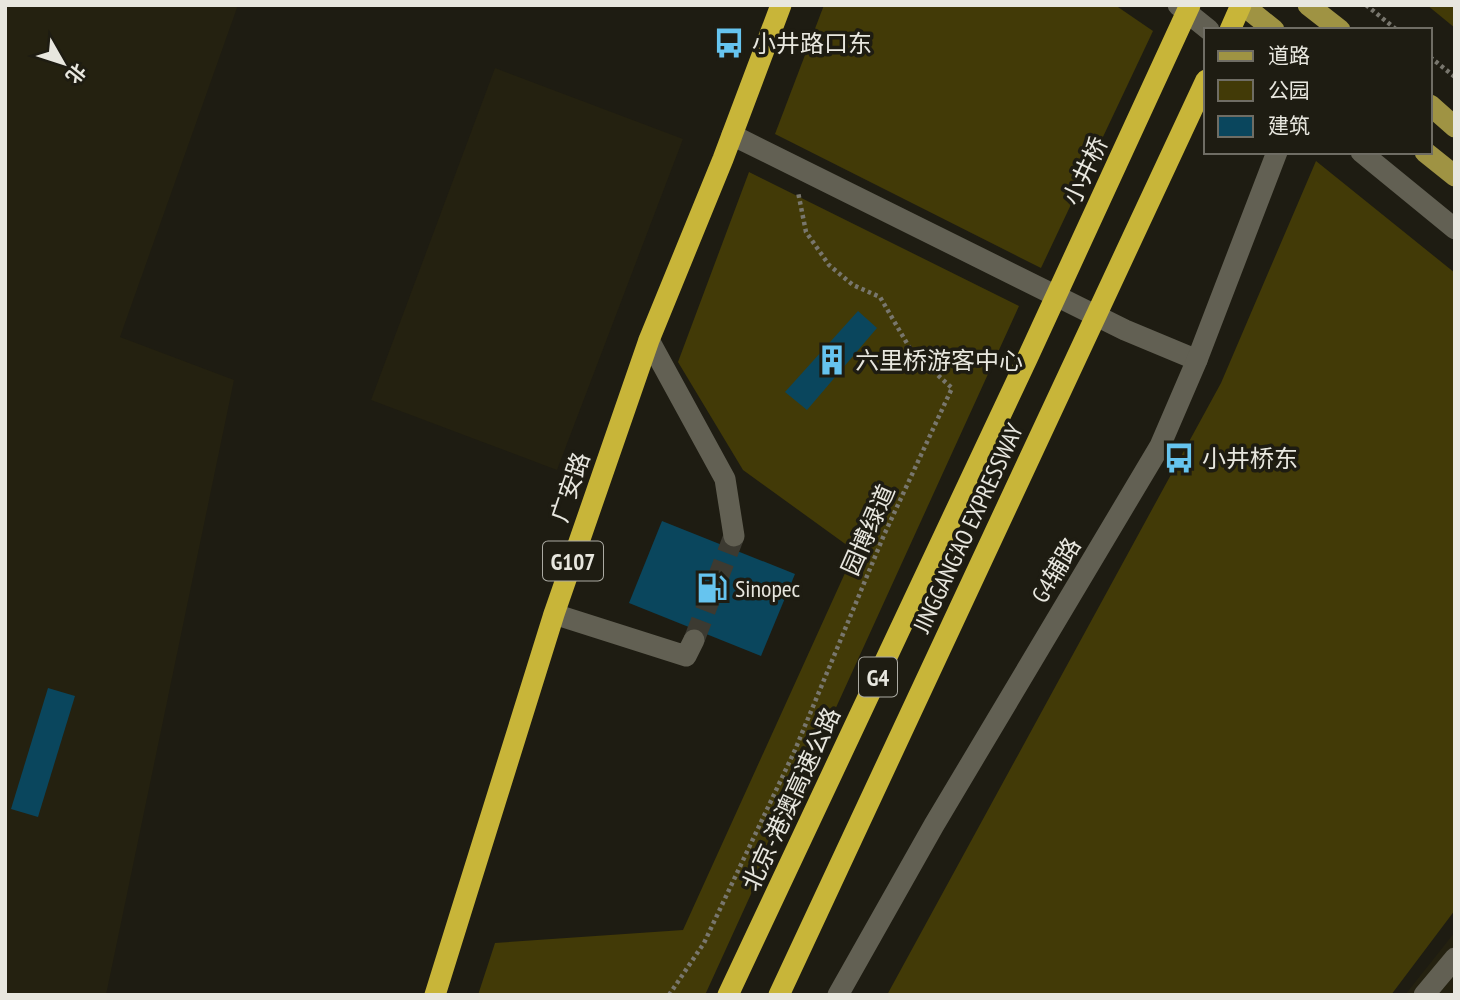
<svg xmlns="http://www.w3.org/2000/svg" width="1460" height="1000" viewBox="0 0 1460 1000" font-family="'PT Sans Narrow','Noto Sans SC',sans-serif">
  <style>
    .built { fill: #242110 }
    .green { fill: #423a07 }
    .building { fill: #0a465d }
    .lines { fill: none; stroke-linecap: round; stroke-linejoin: round }
    .minor-tunnel { stroke: #3c3a31; stroke-width: 21; stroke-dasharray: 21 10; stroke-linecap: butt }
    .path { stroke: #78766d; stroke-width: 4.5; stroke-dasharray: 3.5 3.5; stroke-linecap: butt }
    .minor { stroke: #626053; stroke-width: 21 }
    .major { stroke: #9f9343; stroke-width: 21 }
    .highway { stroke: #c8b539; stroke-width: 21 }
    .labels { text-anchor: middle; dominant-baseline: central; stroke-width: 7; stroke-linejoin: round; paint-order: stroke }
    .shield { fill: #1e1c12; stroke: #abaaa2; stroke-width: 2 }
    .shield-label { font-size: 23px; font-weight: bold; fill: #e8e7df }
    .poi-label { font-size: 24px; fill: #e8e7df; stroke: #1e1c12; text-anchor: start }
    .street-label { font-size: 24px; fill: #e8e7df; stroke: #1e1c12 }
  </style>
  <rect width="100%" height="100%" fill="#1e1c12"/>
  <g class="built">
    <polygon points="5,5 238,5 120,337 234,380 106,995 5,995"/>
    <polygon points="495,68 683,139 557,470 371,400"/>
    <polygon points="1455,932 1455,995 1405,995"/>
  </g>
  <g class="green">
    <polygon points="824,5 1115,5 1153,31 1041,268 775,134"/>
    <polygon points="1427,5 1455,5 1455,28"/>
    <polygon points="1316,161 1455,273 1455,910 1391,995 887,995 1221,383"/>
    <polygon points="749,172 1019,306 705,995 478,995 495,943 683,930 855,551 743,470 678,362"/>
  </g>
  <g class="building">
    <polygon points="858,311 877,328 807,410 785,392"/>
    <polygon points="662,521 795,574 761,656 629,603"/>
    <polygon points="48,688 75,696 38,817 11,809"/>
  </g>
  <g class="lines">
    <polyline class="minor-tunnel" points="694,640 734,536"/>
    <g class="path">
      <polyline points="1366,5 1397,30"/>
      <polyline points="1430,57 1455,77"/>
      <polyline points="669,995 704,943 795,750 884,535 952,388 912,352 880,297 853,285 829,265 806,232 798,192"/>
    </g>
    <g class="minor">
      <polyline points="1178,5 1209,30"/>
      <polyline points="732,135 1125,330 1197,360"/>
      <polyline points="1361,152 1455,229"/>
      <polyline points="649,340 725,479 734,536"/>
      <polyline points="554,614 686,656 694,640"/>
      <polyline points="838,995 934,825 1160,446 1197,360 1277,152"/>
      <polyline points="1424,995 1455,958"/>
    </g>
    <g class="major">
      <polyline points="1243,5 1274,30"/>
      <polyline points="1308,5 1340,30"/>
      <polyline points="1430,105 1455,127"/>
      <polyline points="1425,152 1455,176"/>
    </g>
    <g class="highway">
      <polyline points="1230,30 1241,5"/>
      <polyline points="435,995 554,614 649,340 723,159 781,5"/>
      <polyline points="728,995 1027,359 1190,5"/>
      <polyline points="779,995 1206,80"/>
    </g>
  </g>
  <defs>
    <g id="bus-bare" transform="scale(2.415)"><path d="M-5-6H5V4H4V6H2V4H-2V6H-4V4H-5ZM-3.5-4V0h7V-4ZM-3.5 1.2v1.5H-2V1.2ZM2 1.2v1.5H3.5V1.2Z" fill="#66c4ef" stroke="#1e1c12" stroke-width="2.5" paint-order="stroke"/></g>
    <g id="building-bare" transform="scale(2.415)"><path d="M-4-6H4V6H1V3H-1V6H-4ZM-2.5-4.3h1.7v1.8h-1.7ZM.8-4.3h1.7v1.8H.8ZM-2.5-1h1.7V.8h-1.7ZM.8-1h1.7V.8H.8Z" fill="#66c4ef" stroke="#1e1c12" stroke-width="2.5" paint-order="stroke"/></g>
    <g id="fuel-bare" transform="scale(2.415)"><path d="M-5.5-6h7V0h2V4h1.3V-2.5L3-4.5l.8-.8L6-3V5H2.5V1h-1V6h-7ZM-4.2-4.7v3.2H.2V-4.7Z" fill="#66c4ef" stroke="#1e1c12" stroke-width="2.5" paint-order="stroke"/></g>
  </defs>
  <g fill-rule="evenodd">
    <use href="#bus-bare" x="729" y="43"/>
    <use href="#building-bare" x="832" y="360"/>
    <use href="#bus-bare" x="1179" y="458"/>
    <use href="#fuel-bare" x="712" y="588"/>
  </g>
  <g class="labels">
    <g class="shield">
      <rect x="543" y="541.5" width="60" height="39" rx="5"/>
      <rect x="859" y="657.5" width="38" height="39" rx="5"/>
    </g>
    <g class="shield-label">
      <text x="573" y="561">G107</text>
      <text x="878" y="677">G4</text>
    </g>
    <g class="poi-label">
      <text x="752" y="43">小井路口东</text>
      <text x="855" y="360">六里桥游客中心</text>
      <text x="1202" y="458">小井桥东</text>
      <text x="735" y="588">Sinopec</text>
    </g>
    <g class="street-label">
      <text transform="translate(1085 171) rotate(-65)">小井桥</text>
      <text transform="translate(570 487) rotate(-71)">广安路</text>
      <text transform="translate(968 528) rotate(-65)">JINGGANG'AO EXPRESSWAY</text>
      <text transform="translate(868 530) rotate(-66)">园博绿道</text>
      <text transform="translate(1056 570) rotate(-59)">G4辅路</text>
      <text transform="translate(791 799) rotate(-65)">北京-港澳高速公路</text>
    </g>
  </g>
  <rect width="1460" height="1000" fill="none" stroke="#e8e7df" stroke-width="14"/>
  <rect x="1204" y="28" width="228" height="126" fill="#1e1c12" stroke="#6f6d64" stroke-width="2"/>
  <rect x="1218" y="51" width="35" height="10" fill="#9f9343" stroke="#6f6d64" stroke-width="2"/>
  <text x="1268" y="63" font-size="21" fill="#e8e7df">道路</text>
  <rect x="1218" y="80" width="35" height="21" fill="#423a07" stroke="#6f6d64" stroke-width="2"/>
  <text x="1268" y="98" font-size="21" fill="#e8e7df">公园</text>
  <rect x="1218" y="116" width="35" height="21" fill="#0a465d" stroke="#6f6d64" stroke-width="2"/>
  <text x="1268" y="133" font-size="21" fill="#e8e7df">建筑</text>
  <g transform="translate(63 63) rotate(129)" stroke="#1e1c12" stroke-width="5" paint-order="stroke">
  <path d="M0-5L12 26L0 18L-12 26Z" fill="#e8e7df"/>
  <text y="-10" font-size="19" font-weight="bold" text-anchor="middle" fill="#e8e7df">北</text>
  </g>
</svg>
